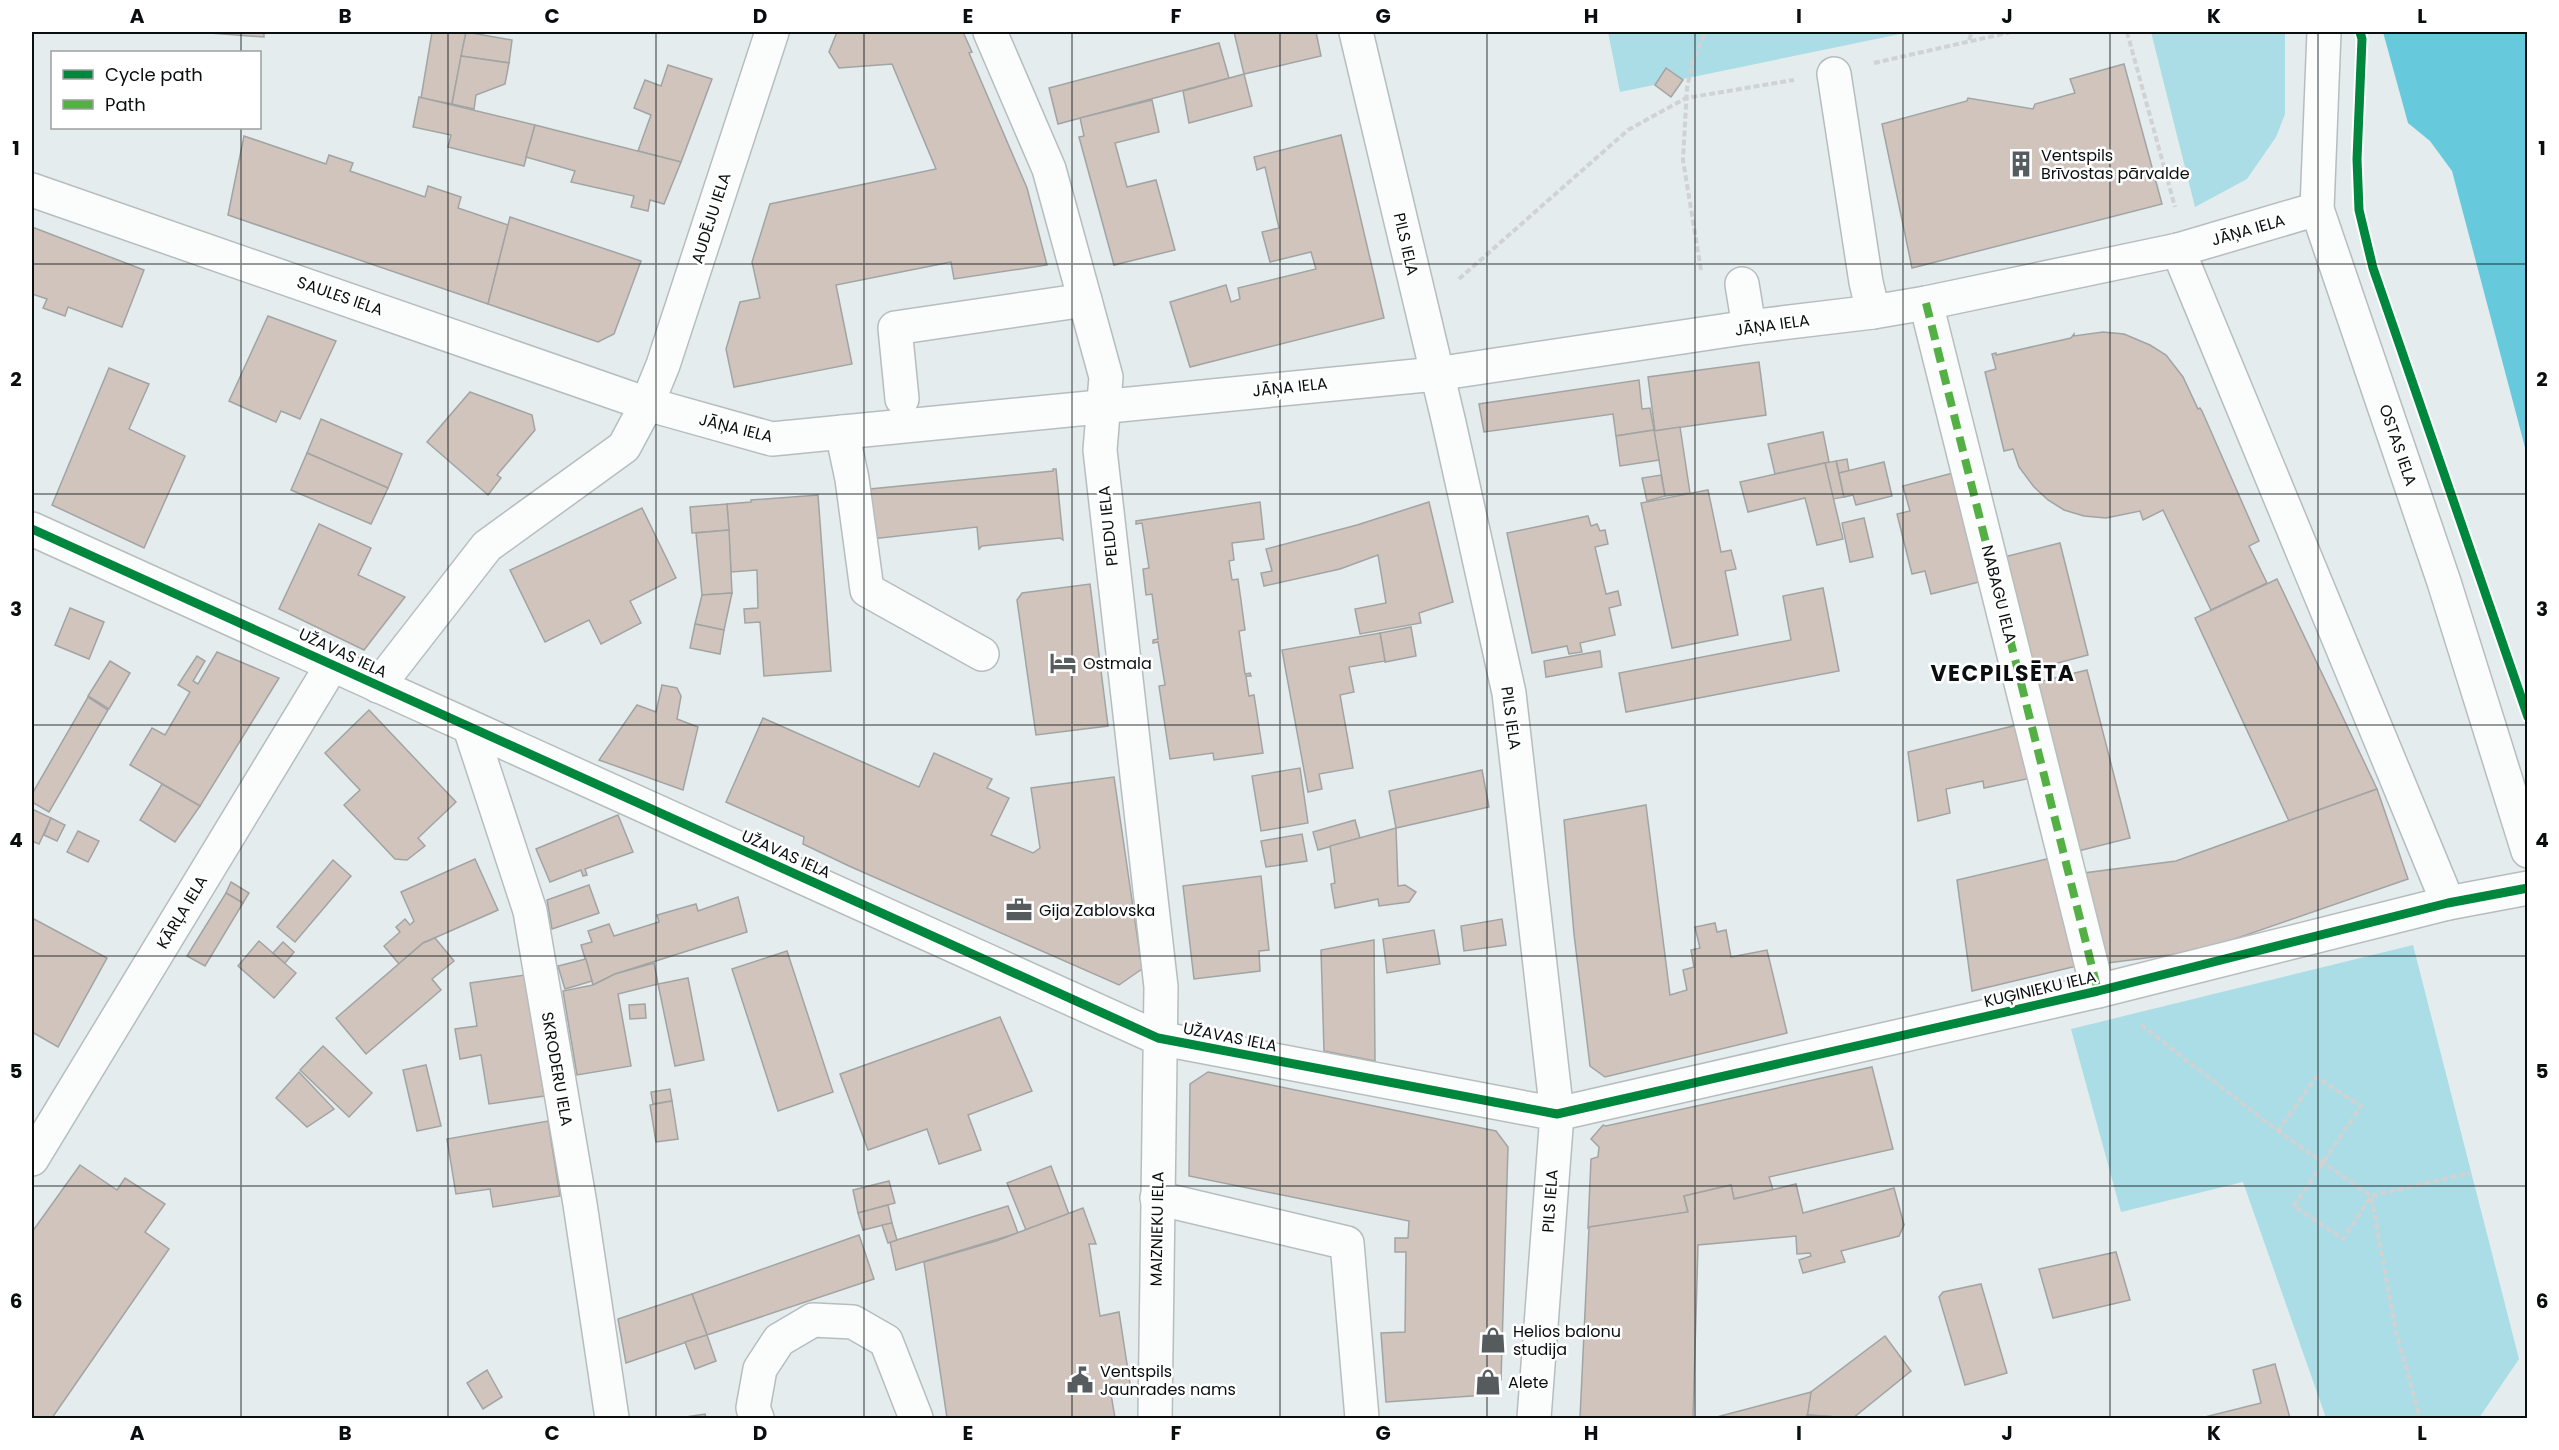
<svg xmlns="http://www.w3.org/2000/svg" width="2559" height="1450" viewBox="0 0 2559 1450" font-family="Poppins,sans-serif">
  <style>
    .green { fill: #abdde7 }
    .water { fill: #67cadc }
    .building { fill: #d0c4bc; stroke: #a2a4a4; stroke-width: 1.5 }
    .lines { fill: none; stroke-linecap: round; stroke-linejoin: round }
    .minor-casing { stroke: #b7bdbe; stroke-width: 36 }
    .path { stroke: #d0d2d3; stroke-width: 4; stroke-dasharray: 6 3; stroke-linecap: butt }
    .minor { stroke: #fbfcfc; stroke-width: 33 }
    .quiet { stroke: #54b044; stroke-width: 8; stroke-dasharray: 15 8; stroke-linecap: butt }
    .cycleway-casing { stroke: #fff; stroke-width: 13 }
    .cycleway { stroke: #00873e; stroke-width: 9 }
    .grid { fill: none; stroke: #0a0e0f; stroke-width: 1.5; stroke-opacity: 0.55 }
    .labels { text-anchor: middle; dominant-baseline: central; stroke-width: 5; stroke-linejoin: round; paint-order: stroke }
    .poi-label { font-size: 16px; fill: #0a0e0f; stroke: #fff; text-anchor: start }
    .street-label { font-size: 16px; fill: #0a0e0f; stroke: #fff }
    .district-label { font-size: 22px; font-weight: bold; letter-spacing: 1.5px; fill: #0a0e0f; stroke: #fff }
    .neatline { fill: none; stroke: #0a0e0f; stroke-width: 2 }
    .grid-label { font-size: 20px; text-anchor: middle; font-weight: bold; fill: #0a0e0f }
  </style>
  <rect width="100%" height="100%" fill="#e4ecee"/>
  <g class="green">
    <polygon points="1608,32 1910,32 1620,92"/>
    <polygon points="2151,32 2285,32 2285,114 2276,137 2247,179 2195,207"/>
    <polygon points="2413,945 2519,1359 2479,1418 2326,1418 2243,1182 2121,1212 2071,1029"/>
  </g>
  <polygon class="water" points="2383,32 2527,32 2527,455 2452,171 2430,141 2408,123"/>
  <g class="building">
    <polygon points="196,32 264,32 264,37"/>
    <polygon points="432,32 466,32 452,104 421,98"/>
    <polygon points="466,32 512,40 509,63 461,56"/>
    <polygon points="837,32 963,32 972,52 969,53 1027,188 1047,265 954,279 951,262 836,285 852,364 734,387 726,349 740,302 760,298 752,262 770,204 936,169 892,64 839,68 829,52"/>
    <polygon points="1234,32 1316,32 1321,56 1244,74"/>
    <polygon points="1219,43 1229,78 1058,124 1049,88"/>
    <polygon points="461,56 509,63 505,84 476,95 474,109 452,104"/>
    <polygon points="2124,64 2162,204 1912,268 1882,124 1967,101 1968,98 2033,109 2035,104 2075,93 2070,79"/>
    <polygon points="668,65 712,79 681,162 638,151 651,115 634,108 645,80 661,86"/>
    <polygon points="1666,68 1683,80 1671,97 1655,85"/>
    <polygon points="1244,74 1252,106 1189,123 1183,91"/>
    <polygon points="419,97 535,125 524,166 448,147 451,135 413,127"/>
    <polygon points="1152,100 1159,132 1115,143 1127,187 1156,180 1175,250 1114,265 1079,137 1084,136 1080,118"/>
    <polygon points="535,125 681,162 664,204 650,200 648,211 631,207 634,196 571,182 575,171 526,157"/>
    <polygon points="1341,135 1384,318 1190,367 1170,302 1226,285 1231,302 1240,299 1238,288 1316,269 1311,252 1270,262 1262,232 1279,228 1265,167 1257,170 1254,157"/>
    <polygon points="244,136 326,164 329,155 353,163 350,171 425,197 428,186 461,197 458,208 508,225 488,304 228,215"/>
    <polygon points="510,217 641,261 614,334 598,342 488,304"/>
    <polygon points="32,227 144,270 122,327 68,307 65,316 43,308 47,299 32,294"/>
    <polygon points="268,316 336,341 300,419 281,411 276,422 229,401"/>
    <polygon points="2103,332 2124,334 2150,345 2166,355 2183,377 2198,409 2200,408 2202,411 2259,541 2249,546 2267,583 2211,610 2163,510 2143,520 2140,511 2106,518 2084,516 2064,510 2048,500 2034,487 2019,467 2013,449 2004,451 1985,372 1996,369 1992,354 1996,353 1996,355 2071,338 2074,334 2074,336"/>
    <polygon points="1759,362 1766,415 1655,431 1648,377"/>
    <polygon points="109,368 149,384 129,429 185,456 144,548 52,505"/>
    <polygon points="1639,380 1642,409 1650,408 1654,430 1616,436 1613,414 1484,432 1479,404"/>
    <polygon points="470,392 532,415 535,430 497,475 501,478 488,495 427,442"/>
    <polygon points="321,419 402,454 388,488 307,453"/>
    <polygon points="1680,427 1690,493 1665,496 1654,431"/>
    <polygon points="1654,430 1659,460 1620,466 1616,436"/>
    <polygon points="1823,432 1829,462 1775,474 1768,444"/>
    <polygon points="307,453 388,488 371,524 291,490"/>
    <polygon points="1847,459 1849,471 1839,473 1836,461"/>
    <polygon points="1836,461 1844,497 1833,499 1825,463"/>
    <polygon points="1884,462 1892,496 1856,505 1853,495 1844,497 1839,473"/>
    <polygon points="1825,463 1843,539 1817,545 1805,498 1748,512 1740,482"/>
    <polygon points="1053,469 1056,469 1063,540 1060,538 982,546 979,549 977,527 872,539 870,489 1053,471"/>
    <polygon points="1957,472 1983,581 1931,594 1925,571 1912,574 1897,514 1910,511 1903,486"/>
    <polygon points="1661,475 1665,496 1647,501 1642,478"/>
    <polygon points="1708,490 1721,552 1731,550 1736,569 1725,571 1738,635 1672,648 1641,503"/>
    <polygon points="818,495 831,671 764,676 760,622 745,623 744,609 758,608 757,570 731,572 727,504 751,502 751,500"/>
    <polygon points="1260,502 1264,539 1232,543 1234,560 1229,561 1232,580 1238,579 1245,630 1239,631 1245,674 1250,673 1251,676 1246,676 1249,696 1254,695 1263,753 1214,760 1213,753 1170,759 1159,686 1165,685 1158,642 1153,643 1153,640 1158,639 1152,594 1146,595 1143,569 1149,568 1142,523 1136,524 1136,521"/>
    <polygon points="1429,502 1453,602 1419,613 1421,623 1360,634 1355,609 1386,603 1378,555 1340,569 1264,586 1261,573 1272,571 1266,549 1357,525"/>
    <polygon points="727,504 729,530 692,533 690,507"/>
    <polygon points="642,508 676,578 630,601 641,623 601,644 589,620 545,642 510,570"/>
    <polygon points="1588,516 1591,526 1597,524 1600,531 1605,530 1608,544 1595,547 1606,594 1618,591 1621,605 1609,608 1615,635 1580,643 1582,652 1569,654 1567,646 1532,653 1507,533"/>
    <polygon points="1864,518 1873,557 1850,562 1842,523"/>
    <polygon points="319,524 371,548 358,575 405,597 364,650 279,609"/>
    <polygon points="729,530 732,593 702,595 696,533"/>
    <polygon points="2060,543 2088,655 2031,670 2004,557"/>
    <polygon points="2277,579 2377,789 2289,821 2195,618"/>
    <polygon points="1090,584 1108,726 1036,735 1017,600 1022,593"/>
    <polygon points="1823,588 1839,671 1626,712 1619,673 1791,640 1783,596"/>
    <polygon points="732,593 724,630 695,624 702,595"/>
    <polygon points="70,608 104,622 89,659 55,645"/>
    <polygon points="695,624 724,630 720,654 690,648"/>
    <polygon points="1411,627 1416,656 1385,662 1380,633"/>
    <polygon points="1380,633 1385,661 1349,667 1354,692 1340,695 1353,768 1319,774 1322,789 1308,792 1282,650"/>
    <polygon points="1600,651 1602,667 1546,677 1544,661"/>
    <polygon points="217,652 279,678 200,806 130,765 152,728 165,735 190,692 178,685 197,656 205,661 193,681 198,684"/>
    <polygon points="110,661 130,673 109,709 88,696"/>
    <polygon points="2087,670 2130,838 2078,851 2035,683"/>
    <polygon points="662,685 677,688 681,696 677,719 698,727 683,790 599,760 637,705 656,712"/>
    <polygon points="88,697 108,710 49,812 32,802 32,794"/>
    <polygon points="369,710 456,802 418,838 425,846 407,860 395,859 344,805 360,790 325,753"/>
    <polygon points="763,718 919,787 934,753 992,779 987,788 1009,798 991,835 1033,853 1040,848 1031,788 1114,777 1142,969 1119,985 849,866 803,844 804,837 726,802"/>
    <polygon points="2017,725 2031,778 1984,788 1983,781 1946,789 1950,813 1918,821 1908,752"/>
    <polygon points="1300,768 1308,823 1261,831 1252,776"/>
    <polygon points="1482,770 1489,807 1396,828 1389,791"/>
    <polygon points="162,784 200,806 175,842 140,820"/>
    <polygon points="2377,789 2408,879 2200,951 2108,963 2084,873 2176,861"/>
    <polygon points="1646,805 1670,995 1687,990 1683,970 1694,967 1691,950 1700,948 1695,927 1715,923 1717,932 1726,930 1731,957 1767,950 1787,1033 1605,1077 1590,1066 1574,934 1564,820"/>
    <polygon points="32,809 51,818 39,844 32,841"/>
    <polygon points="618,815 633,852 585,869 587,875 583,876 581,870 550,882 536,849"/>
    <polygon points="51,818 65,825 57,841 44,835"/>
    <polygon points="1355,820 1360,838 1318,850 1313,832"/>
    <polygon points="1396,828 1398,886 1405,885 1416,892 1409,902 1379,906 1378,899 1335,908 1331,884 1335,883 1330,846"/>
    <polygon points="78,831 99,841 88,862 67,852"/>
    <polygon points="1302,834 1307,861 1266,867 1261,841"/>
    <polygon points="2051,858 2077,966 1972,991 1957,880"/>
    <polygon points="475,859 498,910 423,943 399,964 384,946 400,932 396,927 405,919 410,925 414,921 401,892"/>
    <polygon points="333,860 351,876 295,942 277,927"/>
    <polygon points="1261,876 1269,950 1259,951 1260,971 1194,979 1183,886"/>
    <polygon points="231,882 249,893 243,903 226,893"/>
    <polygon points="589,885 599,913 552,929 547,900"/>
    <polygon points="226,893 243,903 205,966 187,956"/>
    <polygon points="738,897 747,932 615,974 593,985 581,945 592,942 588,931 609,924 614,936 659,922 657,915 696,904 698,911"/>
    <polygon points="32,918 107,958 58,1047 32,1032"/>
    <polygon points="1502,919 1506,945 1464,951 1461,926"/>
    <polygon points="1434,930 1440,964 1387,973 1383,939"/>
    <polygon points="435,938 454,961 432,979 441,990 366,1054 336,1018 423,943"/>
    <polygon points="1374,940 1375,1061 1324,1051 1321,950"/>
    <polygon points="259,941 296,973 274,998 238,966"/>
    <polygon points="283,942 294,952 285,963 273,953"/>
    <polygon points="787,951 833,1092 778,1111 732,969"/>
    <polygon points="586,959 592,981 565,989 558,966"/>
    <polygon points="654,963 658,984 618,994 631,1066 577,1075 563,991 593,985 615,974"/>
    <polygon points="525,975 544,1096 489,1104 481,1055 460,1059 455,1029 477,1026 470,983"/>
    <polygon points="688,978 704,1060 675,1066 658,984"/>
    <polygon points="645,1004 646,1018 630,1019 629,1005"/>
    <polygon points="1000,1017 1032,1091 968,1115 981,1150 939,1164 927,1129 868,1150 840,1074"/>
    <polygon points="323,1046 372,1093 349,1117 300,1070"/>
    <polygon points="426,1065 441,1126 417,1131 403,1070"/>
    <polygon points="1872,1067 1893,1149 1769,1177 1773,1190 1734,1199 1731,1185 1684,1196 1688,1212 1588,1228 1591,1159 1598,1157 1599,1147 1591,1139 1603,1125 1606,1126"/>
    <polygon points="299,1072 334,1109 307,1127 276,1098"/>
    <polygon points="1208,1072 1496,1131 1508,1147 1501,1380 1486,1395 1386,1402 1381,1333 1405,1332 1406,1252 1395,1252 1395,1238 1408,1238 1409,1221 1189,1176 1190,1084"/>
    <polygon points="670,1089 672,1101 653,1104 651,1092"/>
    <polygon points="672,1101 678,1139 656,1142 650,1105"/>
    <polygon points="548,1121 560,1196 493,1207 490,1189 456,1194 447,1139"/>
    <polygon points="80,1165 117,1190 125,1178 165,1204 145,1232 169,1249 52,1418 32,1418 32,1232"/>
    <polygon points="1051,1166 1069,1214 1026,1230 1007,1183"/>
    <polygon points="889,1181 895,1203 858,1213 853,1190"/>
    <polygon points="1796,1184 1803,1213 1894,1188 1904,1225 1899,1236 1841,1251 1845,1262 1803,1273 1799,1260 1811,1256 1810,1253 1797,1254 1796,1236 1698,1245 1693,1418 1580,1418 1589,1227 1688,1212 1684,1196 1731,1185 1734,1199"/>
    <polygon points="888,1205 892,1223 863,1230 858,1213"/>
    <polygon points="1008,1206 1018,1233 896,1270 890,1242"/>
    <polygon points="1083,1208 1096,1244 1089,1244 1100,1316 1119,1312 1130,1384 1110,1388 1115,1418 947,1418 924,1262 996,1241"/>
    <polygon points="892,1223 897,1240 888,1243 882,1225"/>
    <polygon points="859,1235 874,1279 707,1335 692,1294"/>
    <polygon points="2116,1252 2130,1300 2053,1318 2039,1269"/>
    <polygon points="1981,1284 2007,1373 1965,1385 1939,1297 1943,1292"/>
    <polygon points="692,1294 707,1335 626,1363 618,1319"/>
    <polygon points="707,1335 716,1361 695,1369 685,1342"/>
    <polygon points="1885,1336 1911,1371 1853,1418 1807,1415 1811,1392"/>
    <polygon points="2275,1364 2290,1418 2201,1418 2261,1403 2253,1370"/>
    <polygon points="487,1370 502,1397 483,1409 467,1383"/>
    <polygon points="1811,1392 1807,1418 1713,1418"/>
    <polygon points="705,1414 706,1418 679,1418"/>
    <polygon points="1807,1415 1853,1418 1807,1418"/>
  </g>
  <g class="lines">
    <g class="minor-casing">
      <g id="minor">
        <polyline points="990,32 1049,169 1106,377 1100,450 1161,987 1155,1418"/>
        <polyline points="1356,32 1449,423 1509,693 1557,1114 1534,1418"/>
        <polyline points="2324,32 2317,209 2444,582 2528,851"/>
        <polyline points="1834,74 1866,282 1873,312"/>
        <polyline points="32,190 647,404 772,439 1436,374 1749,327 1873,312 1926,303 2178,250 2317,209"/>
        <polyline points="2178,250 2448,903"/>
        <polyline points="1742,284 1749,327"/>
        <polyline points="1926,303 2098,991"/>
        <polyline points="902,399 895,328 1085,300"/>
        <polyline points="842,432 852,479 867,590 982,654"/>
        <polyline points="32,529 1158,1038 1557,1114 2098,991 2448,903 2528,888"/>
        <polyline points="378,686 487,546 624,447 647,404 663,365 772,32"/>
        <polyline points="470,728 530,911 580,1204 612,1418"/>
        <polyline points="32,1159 332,665"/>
        <polyline points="1157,1198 1347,1243 1362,1418"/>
        <polyline points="757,1418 753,1408 760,1369 779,1340 813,1320 853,1322 886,1341 916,1418"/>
      </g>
    </g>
    <g class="path">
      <polyline points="2127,32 2175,207"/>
      <polyline points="1969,40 1972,32"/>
      <polyline points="1874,63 2011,32"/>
      <polyline points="1701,270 1683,160 1687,88 1692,64 1705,32"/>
      <polyline points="1459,279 1628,130 1686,98 1794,80"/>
      <polyline points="2141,1025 2278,1131 2371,1196 2396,1332 2420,1418"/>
      <polyline points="2278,1131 2316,1077 2361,1106 2294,1206 2343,1239 2371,1196 2470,1173"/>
    </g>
    <use href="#minor" class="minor"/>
    <polyline class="quiet" points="1926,303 2098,991"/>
    <g class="cycleway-casing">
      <g id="cycleway">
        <polyline points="2360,32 2362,39 2357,159 2359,210 2373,268 2528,717"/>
        <polyline points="32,529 1158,1038 1557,1114 2098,991 2448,903 2528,888"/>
      </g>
    </g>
    <use href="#cycleway" class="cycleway"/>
  </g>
  <path class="grid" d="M 241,32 L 241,52M 448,32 L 448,1418M 656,32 L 656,1418M 864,32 L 864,1418M 1072,32 L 1072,1418M 1280,32 L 1280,1418M 1487,32 L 1487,1418M 1695,32 L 1695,1418M 1903,32 L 1903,1418M 2110,32 L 2110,1418M 2318,32 L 2318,1418M 241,128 L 241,1418M 32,264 L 2528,264M 32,494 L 2528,494M 32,725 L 2528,725M 32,956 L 2528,956M 32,1186 L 2528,1186"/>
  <defs>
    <g id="building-bare" transform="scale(2.07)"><path d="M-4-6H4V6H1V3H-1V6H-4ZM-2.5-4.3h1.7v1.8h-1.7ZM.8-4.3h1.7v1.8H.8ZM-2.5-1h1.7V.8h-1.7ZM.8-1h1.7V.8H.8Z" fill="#565c5d" stroke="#fff" stroke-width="2.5" paint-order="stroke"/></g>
    <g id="hotel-bare" transform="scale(2.07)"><path d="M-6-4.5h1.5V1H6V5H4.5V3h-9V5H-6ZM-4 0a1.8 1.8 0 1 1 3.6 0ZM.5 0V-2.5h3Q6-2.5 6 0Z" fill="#565c5d" stroke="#fff" stroke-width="2.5" paint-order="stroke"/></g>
    <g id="office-bare" transform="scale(2.07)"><path d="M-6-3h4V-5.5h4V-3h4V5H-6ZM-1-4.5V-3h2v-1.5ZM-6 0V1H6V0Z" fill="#565c5d" stroke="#fff" stroke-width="2.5" paint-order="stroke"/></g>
    <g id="shop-bare" transform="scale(2.07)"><path d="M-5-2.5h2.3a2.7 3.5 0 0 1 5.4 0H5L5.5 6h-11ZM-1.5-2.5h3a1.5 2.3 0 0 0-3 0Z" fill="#565c5d" stroke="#fff" stroke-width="2.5" paint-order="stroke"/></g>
    <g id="civic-bare" transform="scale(2.07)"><path d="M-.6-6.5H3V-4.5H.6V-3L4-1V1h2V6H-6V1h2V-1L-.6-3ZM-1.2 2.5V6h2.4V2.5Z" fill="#565c5d" stroke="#fff" stroke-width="2.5" paint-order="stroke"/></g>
  </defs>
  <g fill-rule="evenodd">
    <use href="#building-bare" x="2021" y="164"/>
    <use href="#hotel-bare" x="1063" y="663"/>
    <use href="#office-bare" x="1019" y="910"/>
    <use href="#shop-bare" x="1493" y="1340"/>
    <use href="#civic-bare" x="1080" y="1380"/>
    <use href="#shop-bare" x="1488" y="1382"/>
  </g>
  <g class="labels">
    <g class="poi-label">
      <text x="2041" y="155">Ventspils<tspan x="2041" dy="18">Brīvostas pārvalde</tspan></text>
      <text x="1083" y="663">Ostmala</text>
      <text x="1039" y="910">Gija Zablovska</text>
      <text x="1513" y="1331">Helios balonu<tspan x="1513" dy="18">studija</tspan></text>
      <text x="1100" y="1371">Ventspils<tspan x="1100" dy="18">Jaunrades nams</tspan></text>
      <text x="1508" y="1382">Alete</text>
    </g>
    <g class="street-label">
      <text transform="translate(711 218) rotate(-72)">AUDĒJU IELA</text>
      <text transform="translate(2248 230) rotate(-16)">JĀŅA IELA</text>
      <text transform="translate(1406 244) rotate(77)">PILS IELA</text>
      <text transform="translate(340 296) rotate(19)">SAULES IELA</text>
      <text transform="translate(1772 325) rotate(-8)">JĀŅA IELA</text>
      <text transform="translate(1290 387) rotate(-6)">JĀŅA IELA</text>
      <text transform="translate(736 428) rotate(14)">JĀŅA IELA</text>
      <text transform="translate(2398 445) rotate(71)">OSTAS IELA</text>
      <text transform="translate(1108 526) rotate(-96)">PELDU IELA</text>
      <text transform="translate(1999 594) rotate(76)">NABAGU IELA</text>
      <text transform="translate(343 653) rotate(25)">UŽAVAS IELA</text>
      <text transform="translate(1511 718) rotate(82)">PILS IELA</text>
      <text transform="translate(786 854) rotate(24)">UŽAVAS IELA</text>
      <text transform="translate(182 912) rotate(-59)">KĀRĻA IELA</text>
      <text transform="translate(2040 989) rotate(-13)">KUĢINIEKU IELA</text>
      <text transform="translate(1230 1037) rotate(11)">UŽAVAS IELA</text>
      <text transform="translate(557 1069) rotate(80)">SKRODERU IELA</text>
      <text transform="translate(1550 1201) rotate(-86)">PILS IELA</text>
      <text transform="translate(1157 1229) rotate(-89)">MAIZNIEKU IELA</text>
    </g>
    <g class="district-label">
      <text x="2003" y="673">VECPILSĒTA</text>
    </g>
  </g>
  <rect width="2559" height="1450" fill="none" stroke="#ffffff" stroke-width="66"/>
  <rect x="51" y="51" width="210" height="78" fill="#ffffff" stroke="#9d9f9f" stroke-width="1.5"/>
  <rect x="63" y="70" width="30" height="9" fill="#00873e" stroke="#9d9f9f" stroke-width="1.5"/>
  <text x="105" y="81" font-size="18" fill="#0a0e0f">Cycle path</text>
  <rect x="63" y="100" width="30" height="9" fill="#54b044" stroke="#9d9f9f" stroke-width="1.5"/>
  <text x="105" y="111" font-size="18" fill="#0a0e0f">Path</text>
  <rect x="33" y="33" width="2493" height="1384" class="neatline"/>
  <g class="grid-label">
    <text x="137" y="23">A</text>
    <text x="345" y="23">B</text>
    <text x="552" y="23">C</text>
    <text x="760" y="23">D</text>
    <text x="968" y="23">E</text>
    <text x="1176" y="23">F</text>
    <text x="1383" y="23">G</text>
    <text x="1591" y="23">H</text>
    <text x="1799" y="23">I</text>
    <text x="2007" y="23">J</text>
    <text x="2214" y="23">K</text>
    <text x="2422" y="23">L</text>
    <text x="16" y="155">1</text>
    <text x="2542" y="155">1</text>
    <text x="16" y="386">2</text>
    <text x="2542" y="386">2</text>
    <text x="16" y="616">3</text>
    <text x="2542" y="616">3</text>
    <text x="16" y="847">4</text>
    <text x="2542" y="847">4</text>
    <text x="16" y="1078">5</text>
    <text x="2542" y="1078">5</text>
    <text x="16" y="1308">6</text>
    <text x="2542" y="1308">6</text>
    <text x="137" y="1440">A</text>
    <text x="345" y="1440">B</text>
    <text x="552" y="1440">C</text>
    <text x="760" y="1440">D</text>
    <text x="968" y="1440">E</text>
    <text x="1176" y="1440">F</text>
    <text x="1383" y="1440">G</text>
    <text x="1591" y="1440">H</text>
    <text x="1799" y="1440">I</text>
    <text x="2007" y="1440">J</text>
    <text x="2214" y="1440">K</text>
    <text x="2422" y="1440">L</text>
  </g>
</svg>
